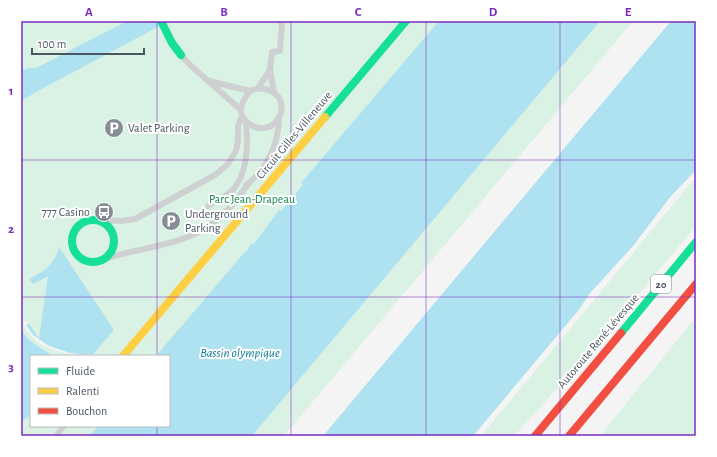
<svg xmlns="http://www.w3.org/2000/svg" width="717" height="457" viewBox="0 0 717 457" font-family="'Alegreya Sans',sans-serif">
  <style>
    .green { fill: #d9f2e3; fill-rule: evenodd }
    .water { fill: #aee2f0 }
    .pier { fill: #f4f4f4 }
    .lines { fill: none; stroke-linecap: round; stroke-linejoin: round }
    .street { stroke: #ced0d2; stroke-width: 6 }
    .fast { stroke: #16e098; stroke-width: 8 }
    .slow { stroke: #ffcf43; stroke-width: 8 }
    .jam { stroke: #f24e42; stroke-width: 8 }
    .grid { fill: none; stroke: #7b2cbf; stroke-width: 1; stroke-opacity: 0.55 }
    .labels { text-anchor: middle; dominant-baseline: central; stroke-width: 4; stroke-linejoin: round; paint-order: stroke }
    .shield { fill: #fff; stroke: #808990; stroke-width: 1 }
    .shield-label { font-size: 11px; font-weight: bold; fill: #4a5661 }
    .poi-label { font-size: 12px; fill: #4a5661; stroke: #fff; text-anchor: start }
    .street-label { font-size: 12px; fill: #4a5661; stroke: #fff }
    .park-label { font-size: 12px; fill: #17864f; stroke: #fff }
    .water-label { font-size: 13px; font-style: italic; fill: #0c7c9b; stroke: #fff }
    .neatline { fill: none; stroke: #7b2cbf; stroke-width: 1.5 }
    .grid-label { font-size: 13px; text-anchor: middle; font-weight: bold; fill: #7b2cbf }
  </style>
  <rect width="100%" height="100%" fill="#f4f4f4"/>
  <g class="green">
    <path d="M 21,21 L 633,21 L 284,436 L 21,436 ZM 31,356 L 169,356 L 169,426 L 31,426 Z"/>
    <polygon points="696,177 696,226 584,359 514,436 481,436"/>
    <polygon points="696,317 696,436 600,436 687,328"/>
  </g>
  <g class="water">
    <polygon points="127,21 169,21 36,92 21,101 21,72 27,68 36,68"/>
    <polygon points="439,21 600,21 252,436 90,436 98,426 169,426 169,356 156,356 244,253 245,253 252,243 254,244 279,210 281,211 303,185 301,183"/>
    <polygon points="671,21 696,21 696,170 671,196 633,246 591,292 577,312 473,436 323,436"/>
    <path d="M 59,247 L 114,330 L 93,354 C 68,356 39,347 25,325 L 29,323 L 39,339 L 48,276 L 33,284 L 29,279 C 44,272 55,264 59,247 Z"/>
    <path d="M 21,330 C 27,339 39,348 49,353 L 49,356 L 31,356 L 31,414 L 21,423 Z"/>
  </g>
  <polygon class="pier" points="21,318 24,322 27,321 29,323 26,325 33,335 49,346 70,353 85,355 96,354 93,356 70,355 48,348 36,341 28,332 21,321"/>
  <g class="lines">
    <g class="street">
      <polyline points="181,55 189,64 241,110"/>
      <polyline points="209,81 250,91"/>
      <polyline points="258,88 270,70"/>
      <polyline points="274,92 270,70 272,52 280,51 282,21"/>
      <path d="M 246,185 C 268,169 278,144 279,119"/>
      <path d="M 221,199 C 226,195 232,192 235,187 C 248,170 248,144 246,124 C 245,119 240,115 241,110 C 241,103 246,96 250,91 C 257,88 264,87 271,91 C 297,104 270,146 245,120"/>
      <polyline points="208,206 224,197"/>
      <polyline points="94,220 122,221 135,219 215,175 227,165 236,151 238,141 238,126 242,116"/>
      <path d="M 99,261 C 138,246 184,248 217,220 C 230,210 239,196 249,183"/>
      <polyline points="56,436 64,426"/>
    </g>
    <g class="fast">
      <polyline points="161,21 172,43 181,55"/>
      <polyline points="325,117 406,21"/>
      <circle cx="93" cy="241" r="21"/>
      <polyline points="621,333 696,242"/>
    </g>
    <polyline class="slow" points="123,356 325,117"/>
    <g class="jam">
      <polyline points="535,436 621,333"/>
      <polyline points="569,436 696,284"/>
    </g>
  </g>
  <path class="grid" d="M 157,21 L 157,356M 291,21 L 291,436M 426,21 L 426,436M 560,21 L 560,436M 21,160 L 696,160M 21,297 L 696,297M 157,426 L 157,436"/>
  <defs>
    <g id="parking-disc" transform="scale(1)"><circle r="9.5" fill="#868d94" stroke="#fff"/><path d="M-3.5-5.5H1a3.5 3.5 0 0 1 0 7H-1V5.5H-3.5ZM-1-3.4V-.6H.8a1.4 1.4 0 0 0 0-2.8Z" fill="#fff"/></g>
    <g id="bus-disc" transform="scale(1)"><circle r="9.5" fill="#868d94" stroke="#fff"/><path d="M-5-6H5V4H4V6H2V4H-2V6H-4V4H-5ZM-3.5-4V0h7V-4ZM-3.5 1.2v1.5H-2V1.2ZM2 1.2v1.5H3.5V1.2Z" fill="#fff"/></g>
  </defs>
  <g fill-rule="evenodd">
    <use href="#parking-disc" x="114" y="128"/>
    <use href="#bus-disc" x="104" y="212"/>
    <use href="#parking-disc" x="171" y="221"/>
  </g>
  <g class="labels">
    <rect class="shield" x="651" y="275" width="20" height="18" rx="3"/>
    <g class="shield-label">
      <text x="661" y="284">20</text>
    </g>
    <g class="poi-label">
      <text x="128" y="128">Valet Parking</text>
      <text x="90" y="212" text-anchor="end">777 Casino</text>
      <text x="185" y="214">Underground<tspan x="185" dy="14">Parking</tspan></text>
    </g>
    <g class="street-label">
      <text transform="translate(294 135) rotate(-50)">Circuit Gilles-Villeneuve</text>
      <text transform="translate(598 341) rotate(-50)">Autoroute René-Lévesque</text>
    </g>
    <g class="park-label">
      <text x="252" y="199">Parc Jean-Drapeau</text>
    </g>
    <g class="water-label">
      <text x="240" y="353">Bassin olympique</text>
    </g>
  </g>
  <rect width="717" height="457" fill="none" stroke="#ffffff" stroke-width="44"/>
  <rect x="30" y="355" width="140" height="72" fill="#ffffff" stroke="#b7bbc0"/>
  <rect x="38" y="368" width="20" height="6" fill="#16e098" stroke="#b7bbc0"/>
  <text x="66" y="375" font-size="12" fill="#4a5661">Fluide</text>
  <rect x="38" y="388" width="20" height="6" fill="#ffcf43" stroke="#b7bbc0"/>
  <text x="66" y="395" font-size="12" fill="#4a5661">Ralenti</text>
  <rect x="38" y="408" width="20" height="6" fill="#f24e42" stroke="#b7bbc0"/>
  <text x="66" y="415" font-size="12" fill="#4a5661">Bouchon</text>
  <path d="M32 48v6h112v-6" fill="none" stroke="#4a5661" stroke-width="2"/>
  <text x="38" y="48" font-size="12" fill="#4a5661" stroke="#ffffff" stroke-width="3" paint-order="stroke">100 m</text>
  <rect x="22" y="22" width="673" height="413" class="neatline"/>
  <g class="grid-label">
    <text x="89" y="16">A</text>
    <text x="224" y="16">B</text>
    <text x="358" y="16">C</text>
    <text x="493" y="16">D</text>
    <text x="628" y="16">E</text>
    <text x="11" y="95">1</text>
    <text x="11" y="233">2</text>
    <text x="11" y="371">3</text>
  </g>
</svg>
